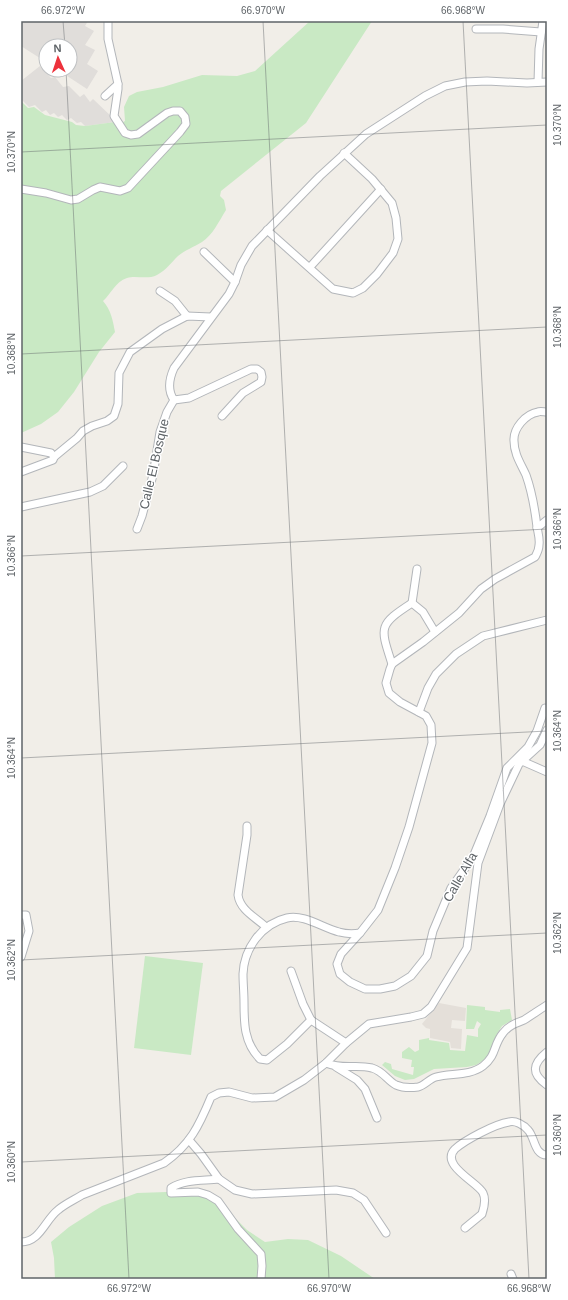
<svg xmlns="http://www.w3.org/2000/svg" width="568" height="1300" viewBox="0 0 568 1300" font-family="Helvetica,sans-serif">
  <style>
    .industrial { fill: #e0ddda }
    .education { fill: #e4dfd9 }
    .green { fill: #c9e9c4 }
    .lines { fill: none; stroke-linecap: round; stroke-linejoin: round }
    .street-casing { stroke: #b3b6ba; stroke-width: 9 }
    .street { stroke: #fff; stroke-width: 7 }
    .ticks { fill: none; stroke: #5f6468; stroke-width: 1; stroke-opacity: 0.45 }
    .labels { text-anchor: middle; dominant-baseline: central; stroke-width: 3; stroke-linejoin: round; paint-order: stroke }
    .street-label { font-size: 13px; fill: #5f6468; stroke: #fff }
    .neatline { fill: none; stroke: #5f6468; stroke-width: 1.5 }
    .ticks-label { font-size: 10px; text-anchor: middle; fill: #5f6468 }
  </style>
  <rect width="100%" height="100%" fill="#f1eee8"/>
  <g class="industrial">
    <polygon points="21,21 88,21 85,26 94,31 85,45 95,50 87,64 98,71 87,89 58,70 70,70 70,46 46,46 46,62 21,46"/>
    <polygon points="40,66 51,78 55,77 63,87 69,86 80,97 84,94 90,102 93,99 114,119 115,122 85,126 81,122 77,123 71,118 67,120 62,115 58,117 54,113 50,115 46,110 42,112 35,105 29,107 21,99 21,81"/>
  </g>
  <polygon class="education" points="439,1003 466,1008 465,1021 452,1020 451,1028 462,1029 461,1049 451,1048 450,1042 430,1038 430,1029 426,1028 422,1024"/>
  <g class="green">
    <path d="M 310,21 L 372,21 L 306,123 L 221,191 L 220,196 L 224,200 L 226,210 C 219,221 213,235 202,242 C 194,247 185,250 178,256 C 171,263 166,270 157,275 C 147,280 136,275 127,278 C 115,282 111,294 103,301 C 111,310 113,321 115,332 L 99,352 L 74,392 L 58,412 L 41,424 L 21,433 L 21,101 L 28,108 L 34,107 L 45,115 L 72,122 L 76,125 L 85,126 L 115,122 L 118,125 L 125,121 L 124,107 L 129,96 L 137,92 L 163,87 L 202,75 L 237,76 L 255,71 Z"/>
    <polygon points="145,956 203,963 191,1055 134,1048"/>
    <polygon points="467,1005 485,1007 485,1010 500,1012 500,1010 510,1009 512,1020 502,1026 497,1034 490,1054 484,1060 476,1065 467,1067 434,1069 414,1079 405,1080 395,1076 382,1065 385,1062 391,1064 392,1069 413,1075 414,1067 411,1067 412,1060 402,1058 402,1052 409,1047 415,1052 419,1050 419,1040 429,1038 429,1040 449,1043 450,1050 465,1051 467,1035 478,1037 478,1029 481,1024 477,1021 474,1029 466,1029"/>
    <polygon points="196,1191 229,1212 247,1230 265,1242 288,1239 308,1240 341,1256 375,1279 55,1279 54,1258 51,1242 69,1227 102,1206 137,1193"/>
  </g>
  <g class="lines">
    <g class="street-casing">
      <g id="street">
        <polyline points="476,29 503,29 541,32"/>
        <polyline points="538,82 539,49 543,21"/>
        <polyline points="105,96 118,84 108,39 108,21"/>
        <polyline points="21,189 46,193 71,200 78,199 93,190 100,187 120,191 128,188 180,132 186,124 185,117 180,111 173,111 167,113 138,134 131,135 125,133 114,116 118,89 118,84"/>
        <polyline points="267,230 333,289 353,293 363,288 377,274 393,253 398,239 396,218 392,203 372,179 344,153"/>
        <polyline points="204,252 235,282"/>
        <polyline points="310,267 381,189"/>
        <polyline points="160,291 175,301 187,316"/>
        <polyline points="174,400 189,398 251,369 257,369 261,372 262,377 261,382 243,393 222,416"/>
        <polyline points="21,447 51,453 54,457"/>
        <polyline points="21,472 53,460 54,457 77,438 83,431 92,426 107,421 114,416 118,404 119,373 130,352 162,329 187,316 211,317"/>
        <polyline points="21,507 90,492 103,486 123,466"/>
        <polyline points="537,528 547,520"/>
        <path d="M 137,529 L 142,516 L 153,475 L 160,432 L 167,412 L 174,400 C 167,390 169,379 174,368 L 229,294 L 235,282 L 241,265 L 252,246 L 320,176 L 366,134 L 425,96 L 445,86 L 465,82 L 487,81 L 527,83 L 547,82"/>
        <polyline points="412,603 417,569"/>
        <path d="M 392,664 C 380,627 378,625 412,603 L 423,612 L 435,632"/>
        <polyline points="419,712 428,688 436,674 456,654 483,636 547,620"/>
        <polyline points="522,761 547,772"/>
        <path d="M 247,826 L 247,835 L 238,895 C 240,910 255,917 266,927"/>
        <polyline points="21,915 26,915 29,931 21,957"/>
        <polyline points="360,933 341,954 337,964 340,974 350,982 365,989 380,989 395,986 411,976 427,956 433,931 451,888 473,857 490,816 507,768 528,747 537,731 545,708"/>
        <polyline points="291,971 303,1004 311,1020 346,1043"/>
        <path d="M 311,1020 L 287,1044 L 267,1060 L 260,1059 C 244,1043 244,1023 244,1002 C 244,993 243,983 243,974 C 244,949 261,924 287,918 C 304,914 323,928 339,932 C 346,934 353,934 360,933 L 378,910 L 395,868 L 409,827 L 432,743 L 431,725 L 426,716 L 400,702 L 389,693 L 386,683 L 390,669 L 392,664 L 423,642 L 459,613 L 481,589 L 495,579 L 535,557 C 537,553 539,550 539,545 C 540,539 538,533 537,527 C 535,510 532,492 526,475 C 521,464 514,454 514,441 C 513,428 526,414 538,412 C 540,411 544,412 547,412"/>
        <path d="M 547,1052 C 532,1064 531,1074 547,1085"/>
        <path d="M 326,1063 C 344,1070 355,1064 372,1068 C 383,1071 388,1081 396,1085 C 403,1088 411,1088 418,1087 C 424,1086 429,1079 436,1077 C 451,1073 470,1076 483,1066 C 497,1055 493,1045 503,1033 C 508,1026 516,1023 524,1020 C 532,1015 539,1010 547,1005"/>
        <polyline points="336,1067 357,1080 365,1089 377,1118"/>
        <polyline points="189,1140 201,1154 219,1179 235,1190 252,1194 336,1190 353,1193 364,1200 386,1233"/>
        <path d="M 219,1179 C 203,1181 185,1179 171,1188 L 171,1193 L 198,1192 L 208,1195 L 218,1201 L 238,1229 L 261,1254 L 262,1266 L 261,1279"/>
        <path d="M 465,1228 L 482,1214 C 484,1208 486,1199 483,1193 C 479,1183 439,1165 455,1149 C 465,1140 495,1124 509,1122 C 515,1120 524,1125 528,1130 C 535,1137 534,1155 547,1155"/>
        <path d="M 21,1242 C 40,1242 45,1220 58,1210 C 65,1204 74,1200 82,1195 L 164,1163 C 190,1145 199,1126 211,1097 L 219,1093 L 229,1092 L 252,1098 L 275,1097 L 304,1080 L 326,1063 L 346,1043 L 369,1024 L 411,1017 L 423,1014 L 431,1007 L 467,948 L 478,863 L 500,804 L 519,764 L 540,745 L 547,730"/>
        <polyline points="511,1274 513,1279"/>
      </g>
    </g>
    <use href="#street" class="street"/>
  </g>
  <path class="ticks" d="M 63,21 L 65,46M 263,21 L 329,1279M 463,21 L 529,1279M 66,70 L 129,1279M 21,152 L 547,125M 21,354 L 547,327M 21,556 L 547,529M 21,758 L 547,731M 21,960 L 547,933M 21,1162 L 547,1135"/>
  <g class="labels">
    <g class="street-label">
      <text transform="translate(154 464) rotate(-77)">Calle El Bosque</text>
      <text transform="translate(460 877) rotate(-60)">Calle Alfa</text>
    </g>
  </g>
  <rect width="568" height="1300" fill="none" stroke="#ffffff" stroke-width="44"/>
  <g transform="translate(58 58) rotate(357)"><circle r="19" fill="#ffffff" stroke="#bfc1c3"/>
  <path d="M0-3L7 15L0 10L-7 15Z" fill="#ed323c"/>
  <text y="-6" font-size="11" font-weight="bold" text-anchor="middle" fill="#5f6468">N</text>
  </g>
  <rect x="22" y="22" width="524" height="1256" class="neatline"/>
  <g class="ticks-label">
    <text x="63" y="14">66.972°W</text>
    <text x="263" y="14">66.970°W</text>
    <text x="463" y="14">66.968°W</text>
    <text transform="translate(557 125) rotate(-90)" y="4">10.370°N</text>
    <text transform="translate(11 152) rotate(-90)" y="4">10.370°N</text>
    <text transform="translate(557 327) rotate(-90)" y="4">10.368°N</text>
    <text transform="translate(11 354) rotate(-90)" y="4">10.368°N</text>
    <text transform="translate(557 529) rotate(-90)" y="4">10.366°N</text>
    <text transform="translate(11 556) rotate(-90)" y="4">10.366°N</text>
    <text transform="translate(557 731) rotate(-90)" y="4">10.364°N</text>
    <text transform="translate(11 758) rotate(-90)" y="4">10.364°N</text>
    <text transform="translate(557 933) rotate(-90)" y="4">10.362°N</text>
    <text transform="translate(11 960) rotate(-90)" y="4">10.362°N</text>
    <text transform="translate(557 1135) rotate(-90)" y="4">10.360°N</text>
    <text transform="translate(11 1162) rotate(-90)" y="4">10.360°N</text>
    <text x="129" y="1292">66.972°W</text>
    <text x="329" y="1292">66.970°W</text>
    <text x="529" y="1292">66.968°W</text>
  </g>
</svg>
